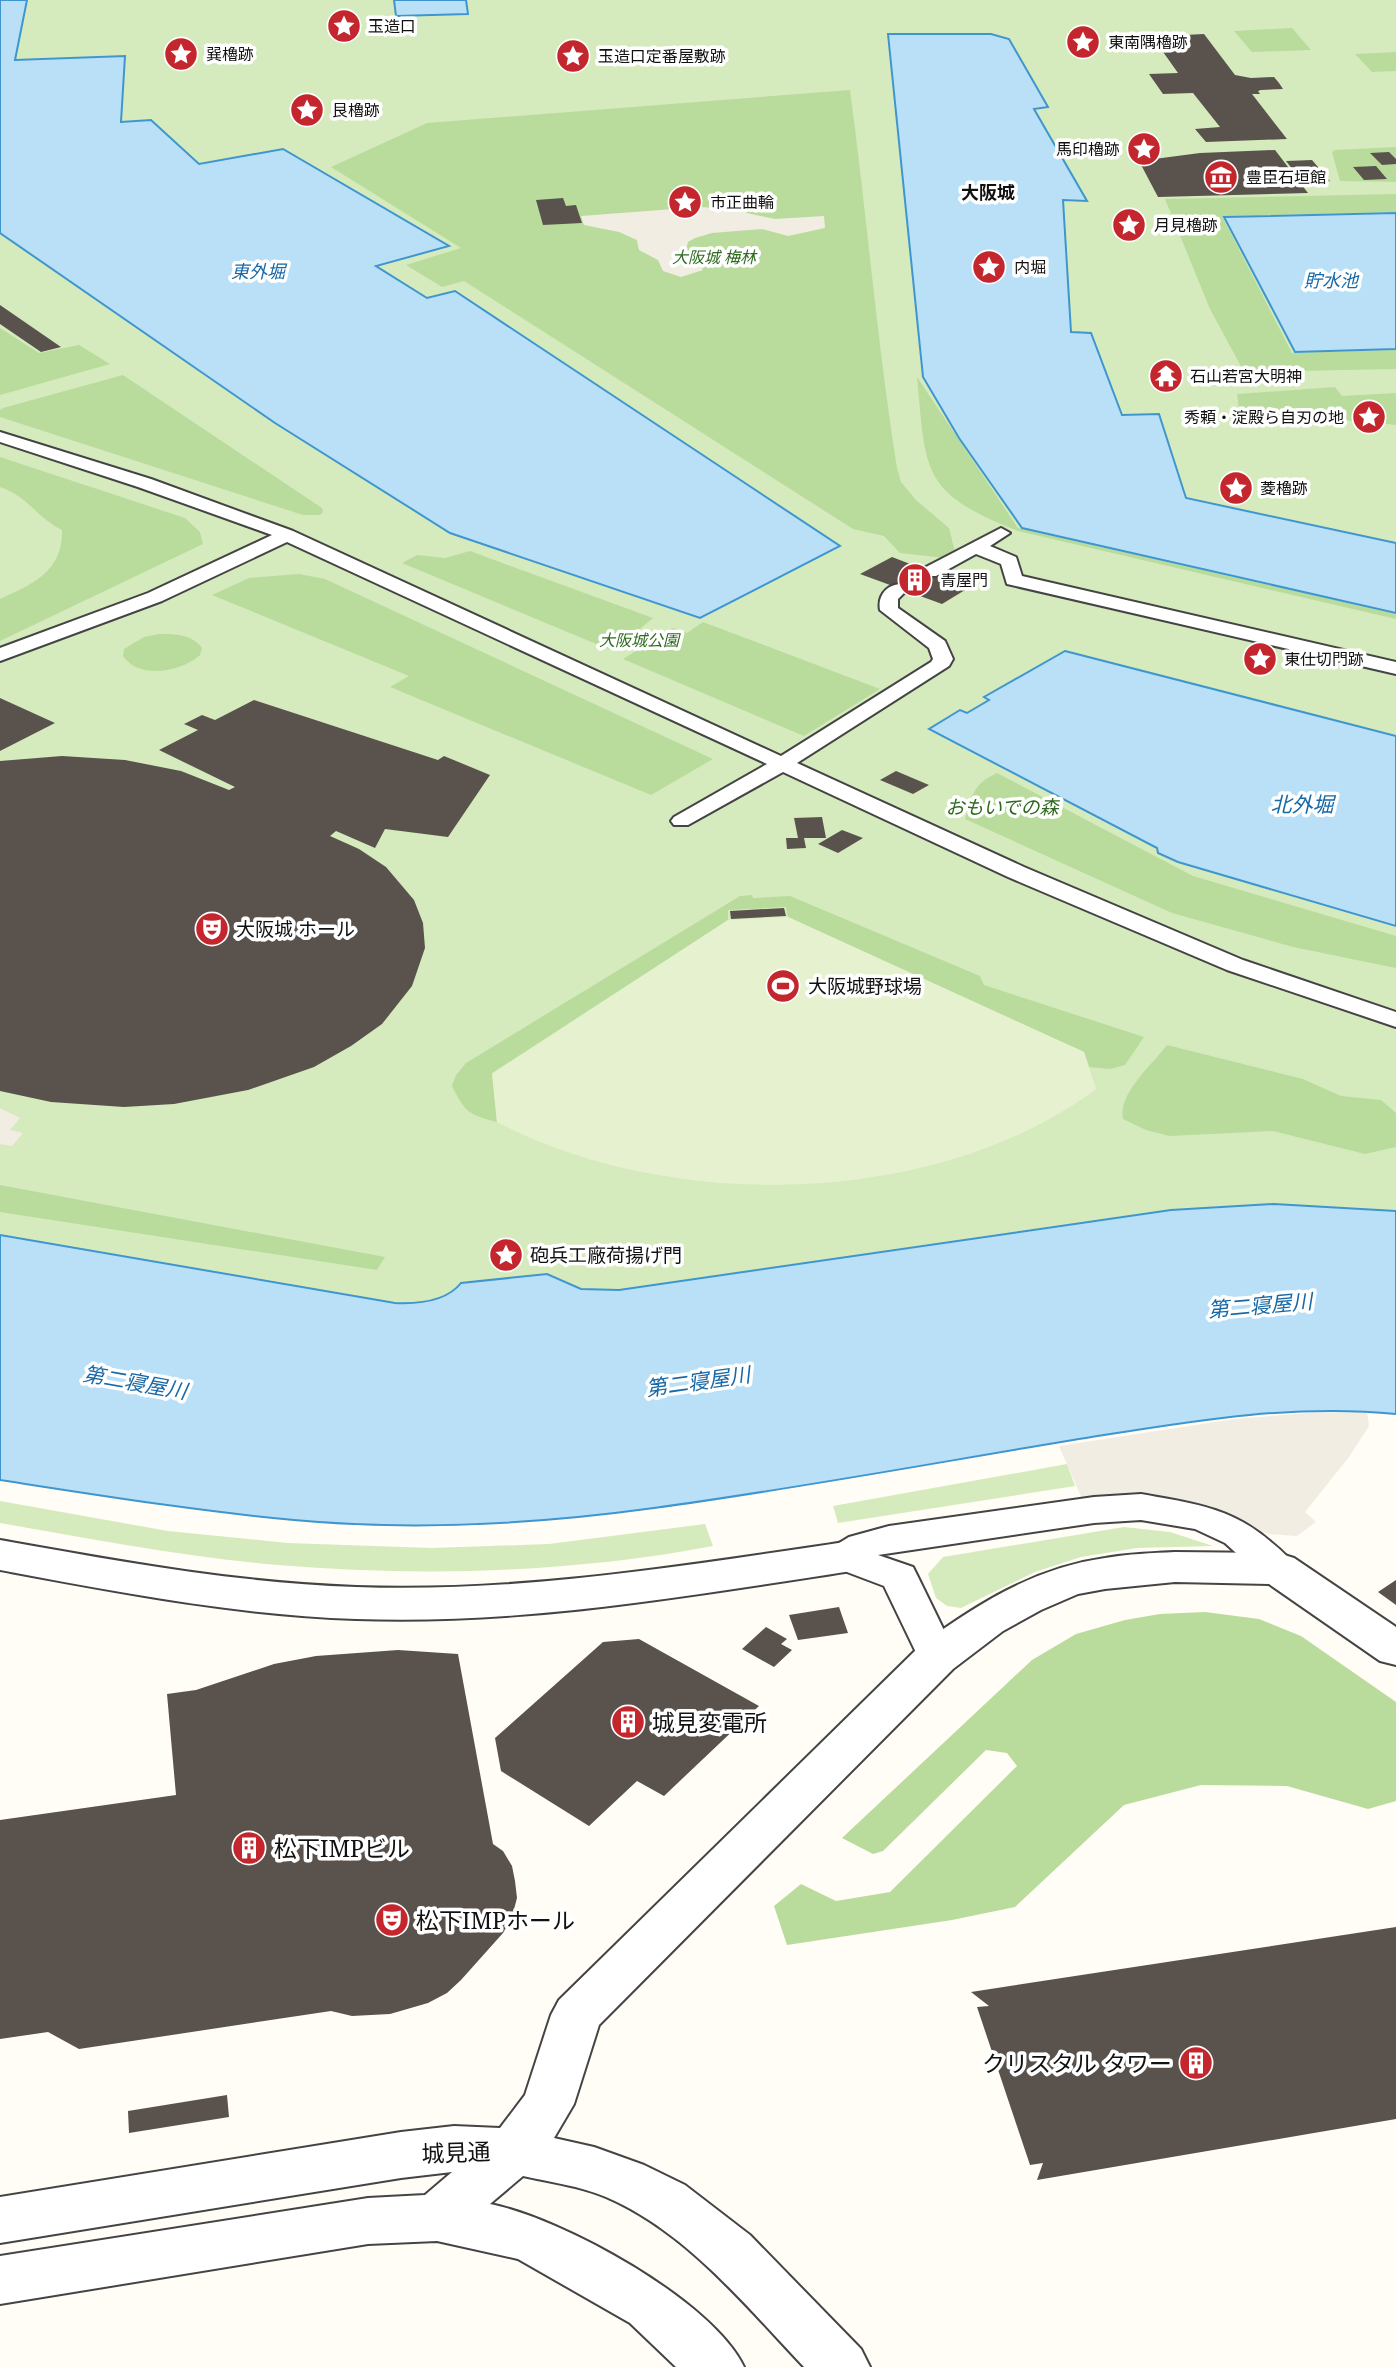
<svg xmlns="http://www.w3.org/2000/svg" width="1396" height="2367" viewBox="0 0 1396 2367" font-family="'Noto Serif','Noto Sans JP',serif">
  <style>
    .green { fill: #d5ebbd }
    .forest { fill: #b9dc9c }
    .pitch { fill: #e6f2cf }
    .plaza { fill: #f1ede2 }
    .water { fill: #b9e0f7; stroke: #3f96cf; stroke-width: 2 }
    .building { fill: #5a524d }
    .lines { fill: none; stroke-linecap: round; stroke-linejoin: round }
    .pedestrian-casing { stroke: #444; stroke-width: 4 }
    .minor-casing { stroke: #444; stroke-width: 4 }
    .tertiary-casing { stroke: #444; stroke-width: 4 }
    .pedestrian { fill: #fff; fill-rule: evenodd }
    .minor { fill: #fff; fill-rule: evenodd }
    .tertiary { fill: #fff; fill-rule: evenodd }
    .labels { text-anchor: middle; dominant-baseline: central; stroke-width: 7; stroke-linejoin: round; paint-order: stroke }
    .far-poi-label { font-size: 16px; fill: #111; stroke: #fff; text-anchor: start }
    .far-park-label { font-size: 16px; font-style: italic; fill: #2f6b1f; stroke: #fff }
    .far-neighbourhood-label { font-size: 18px; font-weight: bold; fill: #111; stroke: #fff }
    .far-water-label { font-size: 18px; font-style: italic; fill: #1768a6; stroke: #fff }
    .park-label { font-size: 19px; font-style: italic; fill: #2f6b1f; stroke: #fff }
    .poi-label { font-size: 19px; fill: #111; stroke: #fff; text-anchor: start }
    .water-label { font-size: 21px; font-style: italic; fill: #1768a6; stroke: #fff }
    .near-poi-label { font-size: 23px; fill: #111; stroke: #fff; text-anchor: start }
    .near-street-label { font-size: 23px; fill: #111; stroke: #fff }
  </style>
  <rect width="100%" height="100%" fill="#fffdf5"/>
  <g class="green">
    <path d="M 0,0 L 1396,0 L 1396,1211 L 1274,1204 L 1171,1210 L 619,1290 L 581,1289 L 547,1274 L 462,1283 C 446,1302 418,1304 395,1303 L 0,1235 Z"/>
    <polygon points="1067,1464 1075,1486 838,1523 833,1506"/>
    <path d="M 0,1501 L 168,1531 L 288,1543 L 432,1548 L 549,1544 L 705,1524 L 713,1546 C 571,1573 422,1577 278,1565 C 185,1557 92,1539 0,1523 Z"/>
    <polygon points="1124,1527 1170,1532 1213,1546 1137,1548 1081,1557 1035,1572 961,1608 947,1606 936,1598 928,1574 943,1557"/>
  </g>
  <g class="forest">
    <polygon points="1292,28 1311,50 1252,52 1234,31"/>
    <polygon points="1396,52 1396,71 1372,72 1355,54"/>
    <path d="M 850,90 C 867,216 877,342 897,468 L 901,482 L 916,500 L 949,528 L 955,552 L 945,558 L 900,553 L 884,536 L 853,529 L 464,281 L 442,287 L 406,265 L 461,248 L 331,167 L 427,123 Z"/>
    <polygon points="1396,147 1396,182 1340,181 1332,152 1335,150"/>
    <polygon points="1396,194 1396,212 1222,216 1292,353 1396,350 1396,369 1244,372 1210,309 1165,199"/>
    <polygon points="0,328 39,353 79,345 110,364 0,395"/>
    <polygon points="123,375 322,508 323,512 320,515 303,515 0,417 0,410 3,408"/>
    <path d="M 917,377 L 1018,528 L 1396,614 L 1396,619 L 1018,531 C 921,493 926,472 917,377 Z"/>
    <polygon points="1335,387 1342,396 1396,393 1396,425 1379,423 1379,416 1359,414 1359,421 1240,417 1237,394"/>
    <path d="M 0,457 L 185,518 L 200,532 L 203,544 L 0,641 L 0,599 C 33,584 63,571 62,530 C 37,518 28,496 0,487 Z"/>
    <polygon points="470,551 653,618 613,651 402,563 417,555 445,558"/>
    <polygon points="299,574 325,579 713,759 651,795 390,687 409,676 212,595 249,578"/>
    <polygon points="703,622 880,689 804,736 623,659 673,628 687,633"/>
    <path d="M 159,634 C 175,634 192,634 202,648 L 200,655 C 181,672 139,680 123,656 L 124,649 L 144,637 Z"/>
    <path d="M 997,773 L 1193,876 L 1396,936 L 1396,968 L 1293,947 L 1172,913 L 965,819 C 971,796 974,783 997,773 Z"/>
    <path d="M 752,895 L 753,898 L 790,896 L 980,976 L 984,985 L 1144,1037 L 1125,1065 L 1110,1069 L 1089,1067 L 1084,1052 L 788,917 L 786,907 L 728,910 L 728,920 L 492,1073 L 497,1122 C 469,1115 465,1112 452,1086 L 456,1075 L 466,1063 L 740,896 Z"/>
    <path d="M 1167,1045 L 1303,1079 L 1341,1096 L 1381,1100 L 1396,1113 L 1396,1147 L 1365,1154 L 1273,1131 L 1169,1136 L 1146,1130 L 1123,1119 C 1118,1093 1152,1065 1167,1045 Z"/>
    <polygon points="0,1185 385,1257 377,1270 0,1212"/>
    <polygon points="1205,1612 1259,1619 1301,1636 1396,1702 1396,1801 1368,1809 1287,1786 1201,1785 1124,1805 1015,1907 952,1920 787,1945 774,1906 801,1884 836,1901 890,1892 1017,1766 1007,1753 986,1750 883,1851 873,1854 842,1838 1032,1660 1076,1634 1125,1620 1160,1614"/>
  </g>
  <path class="pitch" d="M 788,917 L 1084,1052 L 1096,1089 C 937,1208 670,1213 497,1122 L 492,1074 L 728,920 Z"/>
  <g class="plaza">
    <polygon points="700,207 728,209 775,219 824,216 825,228 788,236 762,229 712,233 695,238 688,242 685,253 695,258 703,270 681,277 663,271 658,260 639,250 637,240 619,232 584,225 581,216"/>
    <polygon points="0,1108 20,1118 10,1130 23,1133 12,1146 0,1144"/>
    <polygon points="1367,1412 1369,1426 1349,1457 1305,1512 1316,1522 1297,1536 1268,1534 1203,1506 1137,1496 1082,1499 1059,1446 1235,1419 1308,1413"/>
  </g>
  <g class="water">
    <polygon points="0,0 27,0 15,60 125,56 121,122 151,120 199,164 283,149 449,246 376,266 427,298 455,291 840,546 700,618 450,533 275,423 0,233"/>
    <polygon points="394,0 466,0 468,14 396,16"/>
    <polygon points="888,34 991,34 1009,39 1048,107 1034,109 1087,201 1063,200 1071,332 1091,333 1122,415 1159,414 1186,498 1396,543 1396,613 1022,528 959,438 923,377"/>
    <polygon points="1396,213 1396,349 1295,352 1224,217"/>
    <polygon points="1065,651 1396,736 1396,926 1178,862 1158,853 1157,848 929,729 960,710 967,713 989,700 984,697"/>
    <path d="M 1274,1204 L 1396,1211 L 1396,1414 C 1287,1403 1181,1423 1073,1440 C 934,1463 794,1489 654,1508 C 537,1524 412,1531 294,1520 C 196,1511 98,1495 0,1480 L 0,1235 L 395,1303 C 418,1304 446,1302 461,1283 L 547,1274 L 581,1289 L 619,1290 L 1171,1210 Z"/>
  </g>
  <g class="building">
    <polygon points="1204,34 1235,75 1251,78 1274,77 1279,83 1283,89 1261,90 1258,91 1260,94 1252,94 1287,139 1206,142 1195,129 1220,127 1193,93 1163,94 1149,74 1178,73 1161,49 1135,50 1126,38"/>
    <polygon points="1275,150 1308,193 1158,197 1139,161 1200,153"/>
    <polygon points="1389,152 1396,159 1396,164 1382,165 1370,153"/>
    <polygon points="1312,160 1330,181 1326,182 1327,184 1303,183 1286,161"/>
    <polygon points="1376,166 1387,179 1364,180 1353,167"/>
    <polygon points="563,198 566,206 576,205 582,223 543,225 536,200"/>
    <polygon points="0,305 29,325 61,347 41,352 0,324"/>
    <polygon points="1360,414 1379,416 1379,423 1359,421"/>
    <polygon points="892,557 970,587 942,604 860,574"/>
    <polygon points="0,698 55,723 0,751"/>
    <polygon points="254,700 438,760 444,756 490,775 448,837 385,829 375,848 336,831 330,836 359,849 386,867 414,900 423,923 425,948 412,986 382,1024 351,1046 314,1067 248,1090 174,1104 124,1107 51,1102 0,1091 0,761 62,756 125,760 181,771 229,790 235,787 159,750 198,730 184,724 202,715 215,720"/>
    <polygon points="896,771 929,785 913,794 880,780"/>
    <polygon points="822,817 826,838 804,838 806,848 787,849 786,838 798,838 794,818"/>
    <polygon points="842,830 863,838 838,853 818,844"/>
    <polygon points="784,908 786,916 731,919 730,911"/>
    <polygon points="1396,1580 1396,1605 1378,1592"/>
    <polygon points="839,1607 848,1633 798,1640 789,1615"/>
    <polygon points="766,1627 787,1639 781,1644 792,1650 774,1667 742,1649"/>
    <polygon points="639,1639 759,1706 664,1796 637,1781 589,1826 501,1771 495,1738 603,1642"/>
    <polygon points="398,1650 458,1654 493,1844 503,1851 512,1866 515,1881 517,1898 512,1917 503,1933 461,1980 447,1993 428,2003 390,2014 352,2016 331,2011 79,2049 48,2032 0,2039 0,1820 176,1795 167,1694 196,1690 274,1664 316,1656"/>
    <polygon points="1396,1927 1396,2119 1037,2180 1043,2163 1030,2165 977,2007 989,2006 971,1992"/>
    <polygon points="227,2095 229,2117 129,2133 128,2111"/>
  </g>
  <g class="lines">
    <g class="pedestrian-casing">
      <g id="pedestrian">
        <path d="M 0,432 L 151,479 L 293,531 L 781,756 L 931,662 L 933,659 L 929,648 L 880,610 C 877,594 890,581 906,585 L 908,589 L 898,599 L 898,608 L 945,641 L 953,659 L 949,666 L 797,763 L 1024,867 L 1243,960 L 1396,1012 L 1396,1027 L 1227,970 L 1008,877 L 783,772 L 688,825 L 674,825 L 671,821 L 674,817 L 767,764 L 287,542 L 162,601 L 0,661 L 0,648 L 148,593 L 272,535 L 138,487 L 0,442 Z"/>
        <polygon points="1001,528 1010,533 990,546 1016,557 1022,576 1396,662 1396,674 1007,584 1001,564 976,554 936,576 924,576 921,572 924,568"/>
      </g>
    </g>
    <g class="minor-casing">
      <path id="minor" d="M 1141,1494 C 1191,1503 1231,1507 1271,1542 C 1281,1550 1290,1558 1297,1569 L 1292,1578 L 1278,1582 L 1264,1578 L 1225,1543 L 1195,1529 L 1141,1520 L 1094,1523 L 878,1555 L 913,1567 L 918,1577 L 957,1657 L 951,1667 L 937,1671 L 923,1667 L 884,1586 L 831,1566 L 826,1557 L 831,1548 L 849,1537 L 889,1526 L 1094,1497 Z"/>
    </g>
    <g class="tertiary-casing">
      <g id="tertiary">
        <path d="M 0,1540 C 118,1561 236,1583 356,1587 C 520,1593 683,1566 845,1542 L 861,1546 L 867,1557 L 861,1568 L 845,1572 C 683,1597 520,1625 356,1619 C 236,1615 118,1592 0,1570 Z"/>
        <path d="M 1175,1552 L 1278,1553 L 1294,1558 L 1396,1627 L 1396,1665 L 1380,1661 L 1269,1584 L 1175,1582 L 1105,1589 L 1078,1594 L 1041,1610 L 1003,1631 L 953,1669 L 599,2025 L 574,2104 L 554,2138 L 594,2147 L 644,2165 L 685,2185 L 750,2235 L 861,2349 L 870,2367 L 804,2367 C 745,2305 687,2232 606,2197 C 580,2186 550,2182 523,2176 L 490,2204 C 562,2218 713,2301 744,2367 L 676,2367 L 630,2323 L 518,2259 L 437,2241 L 368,2244 L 0,2304 L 0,2256 L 368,2198 L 425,2195 L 452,2172 L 401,2178 L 0,2243 L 0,2197 L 401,2132 L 454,2126 L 500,2128 L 525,2095 L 551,2015 L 559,2000 L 921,1645 C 977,1604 1034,1568 1105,1558 C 1128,1554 1152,1553 1175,1552 Z"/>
      </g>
    </g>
    <use href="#pedestrian" class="pedestrian"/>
    <use href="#minor" class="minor"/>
    <use href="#tertiary" class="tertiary"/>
  </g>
  <defs>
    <g id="sight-disc" transform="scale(1.75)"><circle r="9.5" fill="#c4262e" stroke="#fff"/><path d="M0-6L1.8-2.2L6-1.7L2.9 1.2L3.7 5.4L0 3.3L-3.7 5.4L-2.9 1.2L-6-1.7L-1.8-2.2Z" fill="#fff"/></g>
    <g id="museum-disc" transform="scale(1.75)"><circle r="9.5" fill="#c4262e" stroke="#fff"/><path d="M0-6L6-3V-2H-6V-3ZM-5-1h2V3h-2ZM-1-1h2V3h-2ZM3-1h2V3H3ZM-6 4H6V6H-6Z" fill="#fff"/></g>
    <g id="temple-disc" transform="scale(1.75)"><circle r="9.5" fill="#c4262e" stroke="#fff"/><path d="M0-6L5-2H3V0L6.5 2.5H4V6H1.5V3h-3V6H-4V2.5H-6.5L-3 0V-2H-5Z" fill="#fff"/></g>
    <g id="building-disc" transform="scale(1.75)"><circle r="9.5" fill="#c4262e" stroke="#fff"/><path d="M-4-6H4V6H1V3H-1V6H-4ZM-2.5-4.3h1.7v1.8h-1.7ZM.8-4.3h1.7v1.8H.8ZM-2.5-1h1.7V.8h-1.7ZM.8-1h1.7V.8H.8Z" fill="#fff"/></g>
    <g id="theatre-disc" transform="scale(1.75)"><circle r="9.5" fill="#c4262e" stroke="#fff"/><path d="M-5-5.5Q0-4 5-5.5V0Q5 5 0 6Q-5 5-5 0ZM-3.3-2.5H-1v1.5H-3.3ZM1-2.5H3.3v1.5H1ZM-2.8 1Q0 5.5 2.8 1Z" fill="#fff"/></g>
    <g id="stadium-disc" transform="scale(1.75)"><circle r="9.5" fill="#c4262e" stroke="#fff"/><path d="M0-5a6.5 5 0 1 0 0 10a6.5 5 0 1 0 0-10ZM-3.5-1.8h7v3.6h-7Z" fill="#fff"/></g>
  </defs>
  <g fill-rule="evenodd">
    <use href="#sight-disc" x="344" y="26"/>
    <use href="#sight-disc" x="1083" y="42"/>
    <use href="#sight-disc" x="181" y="54"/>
    <use href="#sight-disc" x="573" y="56"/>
    <use href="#sight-disc" x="307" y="110"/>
    <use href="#sight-disc" x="1144" y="149"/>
    <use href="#museum-disc" x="1221" y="177"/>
    <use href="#sight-disc" x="685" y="202"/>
    <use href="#sight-disc" x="1129" y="225"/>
    <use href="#sight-disc" x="989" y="267"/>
    <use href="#temple-disc" x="1166" y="376"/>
    <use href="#sight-disc" x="1369" y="417"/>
    <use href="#sight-disc" x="1236" y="488"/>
    <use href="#building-disc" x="915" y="580"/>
    <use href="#sight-disc" x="1260" y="659"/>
    <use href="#theatre-disc" x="212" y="929"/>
    <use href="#stadium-disc" x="783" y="986"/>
    <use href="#sight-disc" x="506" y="1255"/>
    <use href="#building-disc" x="628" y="1722"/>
    <use href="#building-disc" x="249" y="1848"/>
    <use href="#theatre-disc" x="392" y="1920"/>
    <use href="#building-disc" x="1196" y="2063"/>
  </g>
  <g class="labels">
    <g class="far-poi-label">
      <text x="368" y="26">玉造口</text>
      <text x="1108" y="42">東南隅櫓跡</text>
      <text x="206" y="54">巽櫓跡</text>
      <text x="598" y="56">玉造口定番屋敷跡</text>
      <text x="332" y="110">艮櫓跡</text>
      <text x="1120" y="149" text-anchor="end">馬印櫓跡</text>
      <text x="1246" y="177">豊臣石垣館</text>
      <text x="710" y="202">市正曲輪</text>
      <text x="1154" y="225">月見櫓跡</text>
      <text x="1014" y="267">内堀</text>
      <text x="1190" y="376">石山若宮大明神</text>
      <text x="1344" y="417" text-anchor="end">秀頼・淀殿ら自刃の地</text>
      <text x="1260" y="488">菱櫓跡</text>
      <text x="940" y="580">青屋門</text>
      <text x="1284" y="659">東仕切門跡</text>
    </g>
    <g class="far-park-label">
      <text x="714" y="257">大阪城 梅林</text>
      <text x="639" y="640">大阪城公園</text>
    </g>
    <g class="far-neighbourhood-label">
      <text x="988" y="192">大阪城</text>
    </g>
    <g class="far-water-label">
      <text x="258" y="271">東外堀</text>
      <text x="1331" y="280">貯水池</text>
    </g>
    <g class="park-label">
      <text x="1002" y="807">おもいでの森</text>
    </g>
    <g class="poi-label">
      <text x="236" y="929">大阪城 ホール</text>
      <text x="808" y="986">大阪城野球場</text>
      <text x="530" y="1255">砲兵工廠荷揚げ門</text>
    </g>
    <g class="water-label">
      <text x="1302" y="804">北外堀</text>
      <text transform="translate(1260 1305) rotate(-5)">第二寝屋川</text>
      <text transform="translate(698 1381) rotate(-8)">第二寝屋川</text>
      <text transform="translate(135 1382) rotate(10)">第二寝屋川</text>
    </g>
    <g class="near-poi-label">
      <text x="652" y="1722">城見変電所</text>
      <text x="274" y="1848">松下IMPビル</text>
      <text x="416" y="1920">松下IMPホール</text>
      <text x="1172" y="2063" text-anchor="end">クリスタル タワー</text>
    </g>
    <g class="near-street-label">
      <text transform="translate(456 2152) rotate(-2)">城見通</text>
    </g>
  </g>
</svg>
